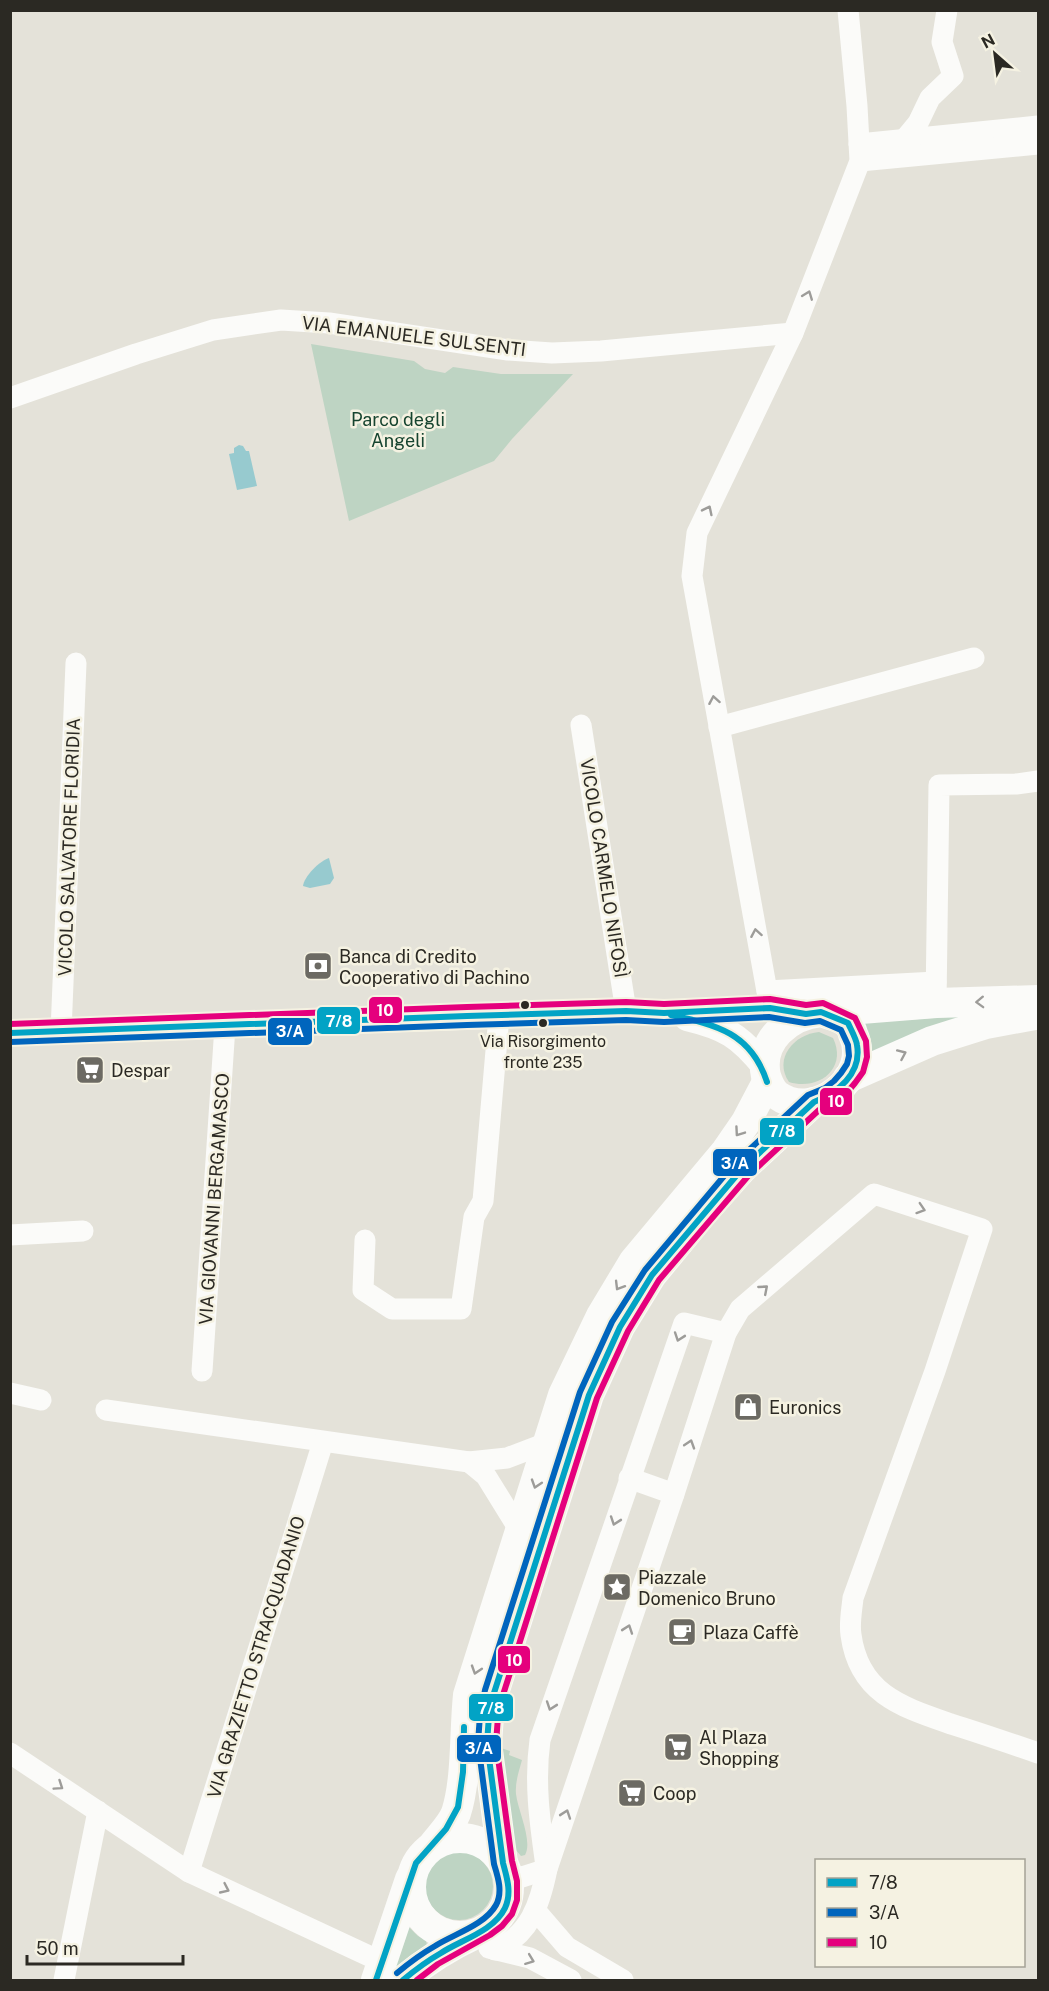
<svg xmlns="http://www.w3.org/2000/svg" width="1049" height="1991" viewBox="0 0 1049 1991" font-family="'Public Sans',sans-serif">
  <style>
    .green { fill: #bed4c3 }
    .water { fill: #97cacf }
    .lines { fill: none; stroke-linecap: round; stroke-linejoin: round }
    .minor { stroke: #fbfbf9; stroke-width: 21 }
    .tertiary { stroke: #fbfbf9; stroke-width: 26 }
    .secondary { stroke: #fbfbf9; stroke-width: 30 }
    .bus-1-casing { stroke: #f5f2e2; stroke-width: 10 }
    .bus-2-casing { stroke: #f5f2e2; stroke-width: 10 }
    .bus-3-casing { stroke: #f5f2e2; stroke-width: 10 }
    .bus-1 { stroke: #02a3c5; stroke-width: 6 }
    .bus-2 { stroke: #0065bd; stroke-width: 6 }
    .bus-3 { stroke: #e5007d; stroke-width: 6 }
    .oneway { stroke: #9d9c99 }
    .bus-dot { fill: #2b2923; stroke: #f5f2e2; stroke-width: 2 }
    .labels { text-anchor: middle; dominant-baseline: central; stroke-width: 5; stroke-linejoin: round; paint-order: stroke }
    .bus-label { font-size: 16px; fill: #2b2923; stroke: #f5f2e2 }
    .street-label { font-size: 18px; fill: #2b2923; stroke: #f5f2e2 }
    .park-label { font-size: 18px; fill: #16442f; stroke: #f5f2e2 }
    .poi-label { font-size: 18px; fill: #2b2923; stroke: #f5f2e2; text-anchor: start }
    .line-badge { stroke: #f5f2e2; stroke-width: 2 }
    .badge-label { font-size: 16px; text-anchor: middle; font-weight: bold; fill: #fff }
  </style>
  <rect width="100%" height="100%" fill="#e4e2d9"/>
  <g class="green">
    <polygon points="311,344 414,361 425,369 445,373 453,367 501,374 573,374 512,439 494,461 349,521"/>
    <polygon points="962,1016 872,1055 870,1040 862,1023"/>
    <path d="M 819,1032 L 833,1038 C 848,1069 818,1091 789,1082 C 773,1059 794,1034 819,1032 Z"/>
    <path d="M 498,1747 L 510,1751 L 509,1755 L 522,1760 C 519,1771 515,1782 516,1794 C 518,1811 533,1841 525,1855 L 521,1856 L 515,1849 Z"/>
    <circle cx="459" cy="1886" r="34"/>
    <path d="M 408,1926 L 418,1936 L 426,1940 L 427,1946 C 411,1954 401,1963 391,1978 Z"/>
  </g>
  <g class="water">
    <polygon points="239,445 243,446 246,451 249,451 257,486 237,490 229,454 234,453 234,448"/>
    <path d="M 329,858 L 334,878 L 330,884 L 310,888 L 303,886 C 304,877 319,861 329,858 Z"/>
  </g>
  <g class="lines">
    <g class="minor">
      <polyline points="904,140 918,123 930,98 953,76 942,42 947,10"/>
      <polyline points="859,144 1038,126"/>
      <polyline points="860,161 1038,144"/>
      <polyline points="10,398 136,354 213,330 281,320 329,323 508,350 552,353 601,351 793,333"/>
      <polyline points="581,725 626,1011"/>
      <polyline points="719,727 974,658"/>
      <polyline points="767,991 936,982"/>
      <polyline points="936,1003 939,785 1016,784 1038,781"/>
      <polyline points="770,1008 692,576 697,533 793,333 860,161 857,106 848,10"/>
      <polyline points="61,1032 76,663"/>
      <polyline points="10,1235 83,1231"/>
      <polyline points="365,1240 363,1290 392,1309 461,1309 474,1217 483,1201 499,1016"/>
      <polyline points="202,1371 225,1026"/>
      <polyline points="10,1393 41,1400"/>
      <polyline points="106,1410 469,1462 507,1458 549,1442"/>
      <polyline points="469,1462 486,1476 520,1531"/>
      <polyline points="629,1478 674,1494"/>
      <polyline points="10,1753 189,1872 382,1962"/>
      <path d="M 546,1866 C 540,1823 534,1783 540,1740 L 684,1323 L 726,1333"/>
      <polyline points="189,1872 323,1442"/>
      <polyline points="508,1876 522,1877 547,1869"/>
      <polyline points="536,1911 567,1947 623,1980"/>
      <polyline points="489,1948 530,1958 571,1980"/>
      <path d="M 495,1950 C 530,1935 540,1904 547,1869 L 674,1494 L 726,1333 L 740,1309 L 874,1194 L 982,1229 L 935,1371 L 853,1598 C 852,1609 849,1623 851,1635 C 859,1694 902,1707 951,1724 C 980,1733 1009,1743 1038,1753"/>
      <polyline points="64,1980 98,1811"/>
    </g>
    <g class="tertiary">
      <path d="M 687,1018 C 725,1027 740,1036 764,1066"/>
      <polyline points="10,1033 626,1011 664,1013 770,1008 806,1014"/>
    </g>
    <g class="secondary">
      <path d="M 821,1012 C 830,1015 840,1017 847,1023 C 850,1025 852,1030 853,1034 C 873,1076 815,1123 777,1095 C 772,1091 768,1082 766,1076 C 758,1041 789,1015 821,1012 Z"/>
      <polyline points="823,1012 936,1003 1038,1000"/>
      <polyline points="848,1078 932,1041 986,1024 1035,1015"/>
      <circle cx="460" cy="1887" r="49"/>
      <path d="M 434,1844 C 441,1835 452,1824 456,1813 C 467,1779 464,1732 468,1695 L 563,1395 L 601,1316 L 634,1261 L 726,1151 L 746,1122 L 767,1082"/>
      <polyline points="503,1863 487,1743 489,1716 494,1693 589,1395 620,1327 652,1275 703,1213 742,1169 814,1102"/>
      <polyline points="376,1980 410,1879"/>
      <path d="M 403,1980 C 425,1962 448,1947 474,1935"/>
    </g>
    <g class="bus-1-casing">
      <g id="bus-1">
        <path d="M 671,1015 C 717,1025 751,1033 767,1082"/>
        <path d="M 10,1033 L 467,1016 L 626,1011 L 664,1013 L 770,1008 L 806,1014 L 821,1012 L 848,1023 C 851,1030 856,1038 857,1045 C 862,1074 837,1093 814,1102 L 742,1169 L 652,1275 L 620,1327 L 589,1395 L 494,1693 L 489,1716 L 487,1743 L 503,1863 C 507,1878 512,1893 505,1908 C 494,1931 461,1940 441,1953 C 427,1961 415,1970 403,1980"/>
        <polyline points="376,1980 416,1863 446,1829 458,1807 463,1772 464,1727"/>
      </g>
    </g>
    <g class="bus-2-casing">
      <path id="bus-2" d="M 10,1042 L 467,1025 L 626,1020 L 664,1022 L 769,1017 L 805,1023 L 820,1021 L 841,1030 L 848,1045 L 849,1056 L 847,1064 L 841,1073 L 834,1081 L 825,1088 L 808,1095 L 735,1163 L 645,1270 L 612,1322 L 580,1392 L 485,1690 L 480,1715 L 478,1743 L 494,1864 C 498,1877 503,1892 496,1905 C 485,1925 454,1934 435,1946 C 421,1954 409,1963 397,1973"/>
    </g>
    <g class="bus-3-casing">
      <polyline id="bus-3" points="10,1024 467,1007 626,1002 664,1004 770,999 806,1005 823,1003 855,1018 866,1041 867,1057 863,1072 855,1083 845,1095 833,1104 819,1110 749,1175 659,1280 628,1331 597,1398 503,1695 498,1717 496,1743 512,1861 517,1881 517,1900 512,1914 502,1926 490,1935 438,1964 417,1980"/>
    </g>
    <use href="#bus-1" class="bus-1"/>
    <use href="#bus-2" class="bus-2"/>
    <use href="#bus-3" class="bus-3"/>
  </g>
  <defs><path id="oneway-chevron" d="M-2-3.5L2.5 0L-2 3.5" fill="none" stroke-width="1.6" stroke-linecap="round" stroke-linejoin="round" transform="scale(1.5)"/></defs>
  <g class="oneway">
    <use href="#oneway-chevron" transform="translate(808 295) rotate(-69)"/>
    <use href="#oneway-chevron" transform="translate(708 510) rotate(-64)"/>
    <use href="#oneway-chevron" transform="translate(714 700) rotate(-100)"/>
    <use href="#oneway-chevron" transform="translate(756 933) rotate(-100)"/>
    <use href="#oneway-chevron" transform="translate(980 1002) rotate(178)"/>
    <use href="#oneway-chevron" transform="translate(902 1054) rotate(-24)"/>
    <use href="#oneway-chevron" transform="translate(739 1132) rotate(125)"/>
    <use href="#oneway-chevron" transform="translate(921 1209) rotate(18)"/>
    <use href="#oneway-chevron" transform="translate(619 1286) rotate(121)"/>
    <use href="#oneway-chevron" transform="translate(764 1289) rotate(-41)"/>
    <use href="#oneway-chevron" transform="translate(679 1337) rotate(109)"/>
    <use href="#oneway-chevron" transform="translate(690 1444) rotate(-72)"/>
    <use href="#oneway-chevron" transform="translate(536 1484) rotate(108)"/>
    <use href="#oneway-chevron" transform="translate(615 1521) rotate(109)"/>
    <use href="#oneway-chevron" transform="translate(628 1629) rotate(-71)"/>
    <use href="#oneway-chevron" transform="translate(476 1670) rotate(108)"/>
    <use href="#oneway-chevron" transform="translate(551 1706) rotate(109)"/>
    <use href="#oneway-chevron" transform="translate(59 1786) rotate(34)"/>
    <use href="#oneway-chevron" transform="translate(566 1814) rotate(-71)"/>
    <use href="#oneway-chevron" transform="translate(225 1889) rotate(25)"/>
    <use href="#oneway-chevron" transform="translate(530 1960) rotate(21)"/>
  </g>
  <defs>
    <g id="bank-square" transform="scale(1.5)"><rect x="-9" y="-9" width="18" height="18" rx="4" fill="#6c6a63" stroke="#f5f2e2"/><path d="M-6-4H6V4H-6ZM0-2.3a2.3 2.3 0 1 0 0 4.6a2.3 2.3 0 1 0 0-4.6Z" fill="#fff"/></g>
    <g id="supermarket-square" transform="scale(1.5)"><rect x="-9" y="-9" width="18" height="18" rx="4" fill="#6c6a63" stroke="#f5f2e2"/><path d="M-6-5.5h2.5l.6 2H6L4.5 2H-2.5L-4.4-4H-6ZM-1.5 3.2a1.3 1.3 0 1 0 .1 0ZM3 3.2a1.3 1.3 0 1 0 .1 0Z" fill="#fff"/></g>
    <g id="shop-square" transform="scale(1.5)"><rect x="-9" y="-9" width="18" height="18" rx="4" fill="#6c6a63" stroke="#f5f2e2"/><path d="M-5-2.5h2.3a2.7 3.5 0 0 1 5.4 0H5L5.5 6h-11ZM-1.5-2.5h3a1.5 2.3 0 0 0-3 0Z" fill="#fff"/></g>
    <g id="sight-square" transform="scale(1.5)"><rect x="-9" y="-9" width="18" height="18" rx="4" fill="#6c6a63" stroke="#f5f2e2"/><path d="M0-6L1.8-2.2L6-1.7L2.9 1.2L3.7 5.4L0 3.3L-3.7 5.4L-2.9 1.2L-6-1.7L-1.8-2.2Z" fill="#fff"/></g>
    <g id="cafe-square" transform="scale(1.5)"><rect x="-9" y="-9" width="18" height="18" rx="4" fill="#6c6a63" stroke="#f5f2e2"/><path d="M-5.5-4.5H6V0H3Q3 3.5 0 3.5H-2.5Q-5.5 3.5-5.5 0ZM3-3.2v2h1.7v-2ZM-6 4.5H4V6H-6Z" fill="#fff"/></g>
  </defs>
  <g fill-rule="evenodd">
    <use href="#bank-square" x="318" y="966"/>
    <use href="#supermarket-square" x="90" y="1070"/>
    <use href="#shop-square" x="748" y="1407"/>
    <use href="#sight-square" x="617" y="1587"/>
    <use href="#cafe-square" x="682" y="1632"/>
    <use href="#supermarket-square" x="678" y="1747"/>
    <use href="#supermarket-square" x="632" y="1793"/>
  </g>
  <g class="bus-dot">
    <circle cx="525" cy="1005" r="5"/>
    <circle cx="543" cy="1023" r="5"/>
  </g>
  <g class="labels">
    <g class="bus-label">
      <text x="543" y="1041">Via Risorgimento<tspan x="543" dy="21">fronte 235</tspan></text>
    </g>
    <g class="street-label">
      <text transform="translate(414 336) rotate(7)">VIA EMANUELE SULSENTI</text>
      <text transform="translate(69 847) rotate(-88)">VICOLO SALVATORE FLORIDIA</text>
      <text transform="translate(604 868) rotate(81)">VICOLO CARMELO NIFOSÌ</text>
      <text transform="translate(214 1199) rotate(-86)">VIA GIOVANNI BERGAMASCO</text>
      <text transform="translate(256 1657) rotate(-73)">VIA GRAZIETTO STRACQUADANIO</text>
    </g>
    <g class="park-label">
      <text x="398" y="419">Parco degli<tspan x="398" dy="21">Angeli</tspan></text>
    </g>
    <g class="poi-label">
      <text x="339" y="956">Banca di Credito<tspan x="339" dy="21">Cooperativo di Pachino</tspan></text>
      <text x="111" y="1070">Despar</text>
      <text x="769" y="1407">Euronics</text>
      <text x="638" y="1577">Piazzale<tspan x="638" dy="21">Domenico Bruno</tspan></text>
      <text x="703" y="1632">Plaza Caffè</text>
      <text x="699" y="1737">Al Plaza<tspan x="699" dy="21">Shopping</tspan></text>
      <text x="653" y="1793">Coop</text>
    </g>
  </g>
  <g class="line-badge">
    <rect x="368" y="996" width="35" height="28" rx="6" fill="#e5007d"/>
    <rect x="316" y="1006" width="45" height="29" rx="6" fill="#02a3c5"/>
    <rect x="267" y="1017" width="46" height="29" rx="6" fill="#0065bd"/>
    <rect x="819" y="1087" width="34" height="29" rx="6" fill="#e5007d"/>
    <rect x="759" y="1117" width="46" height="29" rx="6" fill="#02a3c5"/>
    <rect x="712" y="1148" width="46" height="29" rx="6" fill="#0065bd"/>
    <rect x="497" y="1645" width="34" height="29" rx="6" fill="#e5007d"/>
    <rect x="468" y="1693" width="46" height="29" rx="6" fill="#02a3c5"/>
    <rect x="456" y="1734" width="46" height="29" rx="6" fill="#0065bd"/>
  </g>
  <g class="badge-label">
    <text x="385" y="1016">10</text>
    <text x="339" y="1027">7/8</text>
    <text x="290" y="1037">3/A</text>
    <text x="836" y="1107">10</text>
    <text x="782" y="1137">7/8</text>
    <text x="735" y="1169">3/A</text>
    <text x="514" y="1666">10</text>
    <text x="491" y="1714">7/8</text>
    <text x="479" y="1754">3/A</text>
  </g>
  <rect width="1049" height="1991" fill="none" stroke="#2b2923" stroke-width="24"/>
  <rect x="815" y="1859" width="210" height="108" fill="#f5f2e2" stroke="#a4a296" stroke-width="1.5"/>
  <rect x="827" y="1878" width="30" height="9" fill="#02a3c5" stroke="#a4a296" stroke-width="1.5"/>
  <text x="869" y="1889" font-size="18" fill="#2b2923">7/8</text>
  <rect x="827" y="1908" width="30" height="9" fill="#0065bd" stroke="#a4a296" stroke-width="1.5"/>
  <text x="869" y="1919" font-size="18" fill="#2b2923">3/A</text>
  <rect x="827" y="1938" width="30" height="9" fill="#e5007d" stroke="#a4a296" stroke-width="1.5"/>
  <text x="869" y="1949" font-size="18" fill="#2b2923">10</text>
  <g transform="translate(995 54) rotate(332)" stroke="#f5f2e2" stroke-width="4.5" paint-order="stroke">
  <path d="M0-4.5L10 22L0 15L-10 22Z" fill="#2b2923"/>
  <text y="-9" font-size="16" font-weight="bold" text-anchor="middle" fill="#2b2923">N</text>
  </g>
  <path d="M27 1955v9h156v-9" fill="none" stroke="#2b2923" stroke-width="3"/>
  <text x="36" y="1955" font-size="18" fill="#2b2923" stroke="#f5f2e2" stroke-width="4.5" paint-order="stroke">50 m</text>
</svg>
